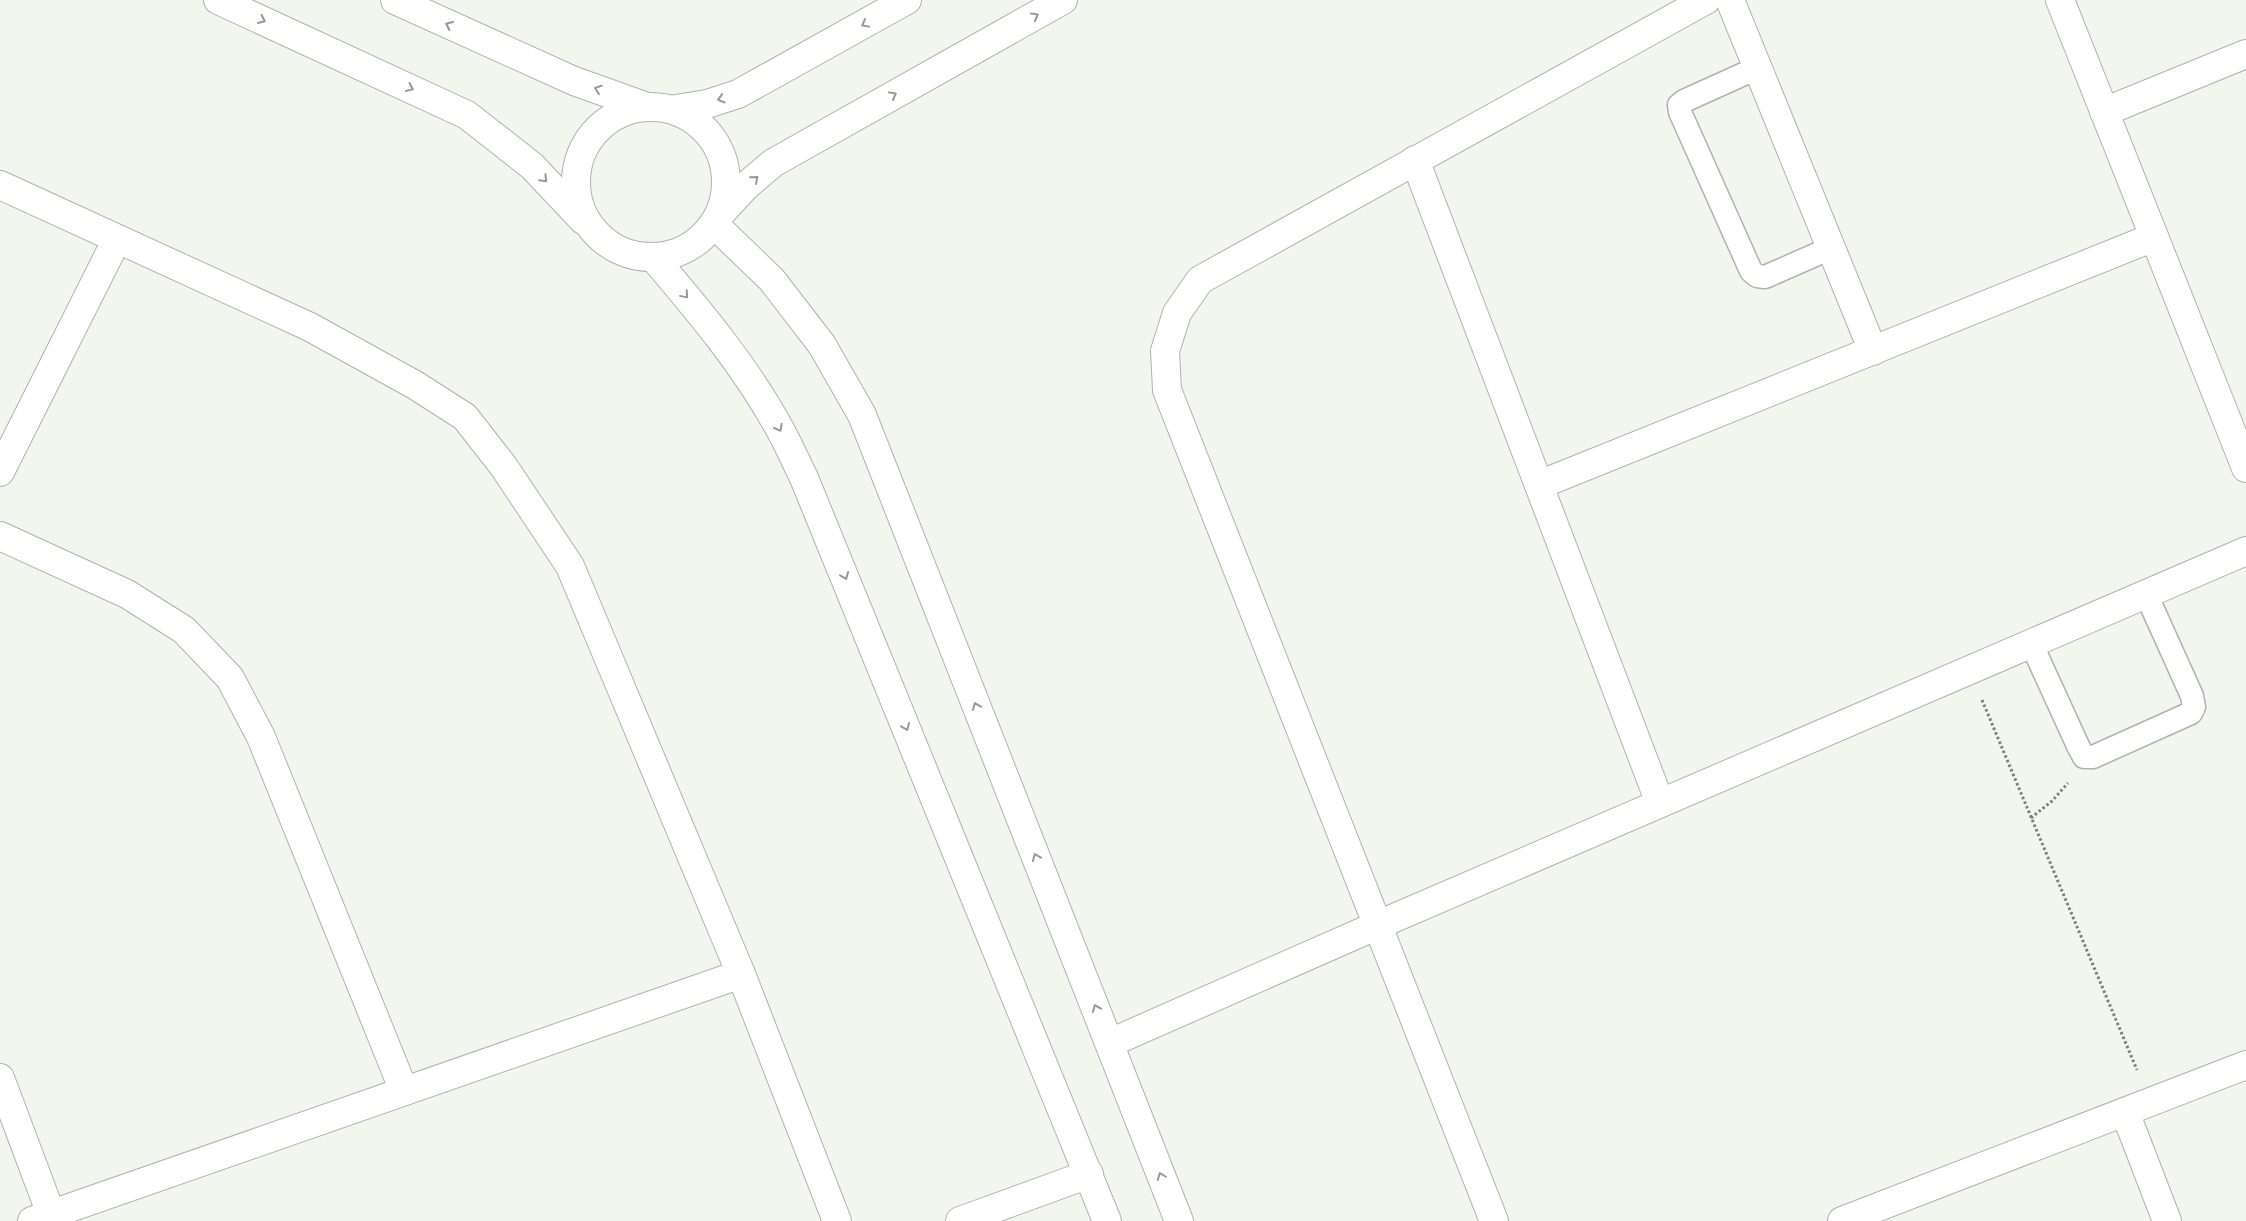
<svg xmlns="http://www.w3.org/2000/svg" width="2246" height="1221" viewBox="0 0 2246 1221" font-family="'Sofia Sans Condensed',sans-serif">
  <style>
    .lines { fill: none; stroke-linecap: round; stroke-linejoin: round }
    .service-casing { stroke: #b0b2ac; stroke-width: 25 }
    .minor-casing { stroke: #b0b2ac; stroke-width: 30 }
    .path { stroke: #7d7e7a; stroke-width: 3; stroke-dasharray: 2.5 2.5; stroke-linecap: butt }
    .service { stroke: #fff; stroke-width: 22 }
    .minor { stroke: #fff; stroke-width: 28 }
    .oneway { stroke: #989897 }
  </style>
  <rect width="100%" height="100%" fill="#f3f5ef"/>
  <g class="lines">
    <g class="service-casing">
      <g id="service">
        <polyline points="1757,68 1684,101 1679,105 1680,112 1751,271 1757,276 1765,277 1831,248"/>
        <polyline points="2031,643 2079,748 2084,757 2093,757 2191,713 2194,707 2192,696 2146,594"/>
      </g>
    </g>
    <g class="minor-casing">
      <g id="minor">
        <polyline points="218,0 467,115 532,166 583,220"/>
        <polyline points="395,0 574,81 644,106"/>
        <polyline points="1730,0 1873,351"/>
        <polyline points="2060,0 2246,468"/>
        <circle cx="651" cy="182" r="75"/>
        <polyline points="676,109 707,104 738,94 907,0"/>
        <polyline points="2104,112 2246,54"/>
        <polyline points="1415,160 1660,803"/>
        <polyline points="0,185 310,327 415,385 465,417 504,467 570,566 741,974 837,1221"/>
        <polyline points="720,214 746,186 773,163 1063,0"/>
        <polyline points="715,225 772,280 822,345 862,415 1179,1221"/>
        <path d="M 654,258 C 698,310 743,363 777,424 C 787,441 795,460 804,478 L 1107,1221"/>
        <polyline points="0,472 117,239"/>
        <polyline points="1539,485 2154,237"/>
        <polyline points="0,536 127,594 184,630 230,678 261,737 404,1091"/>
        <polyline points="1110,1043 1378,925 2246,551"/>
        <polyline points="0,1078 51,1214"/>
        <polyline points="2125,1112 2167,1221"/>
        <polyline points="32,1221 741,974"/>
        <polyline points="960,1221 1089,1174"/>
        <polyline points="1494,1221 1167,390 1165,351 1177,313 1200,280 1706,0"/>
        <polyline points="1842,1221 2246,1065"/>
      </g>
    </g>
    <g class="path">
      <polyline points="1982,700 2137,1070"/>
      <polyline points="2031,818 2052,801 2068,783"/>
    </g>
    <use href="#service" class="service"/>
    <use href="#minor" class="minor"/>
  </g>
  <defs><path id="oneway-chevron" d="M-2-3.5L2.5 0L-2 3.5" fill="none" stroke-width="1.6" stroke-linecap="round" stroke-linejoin="round" transform="scale(1.25)"/></defs>
  <g class="oneway">
    <use href="#oneway-chevron" transform="translate(1035 16) rotate(-29)"/>
    <use href="#oneway-chevron" transform="translate(262 20) rotate(25)"/>
    <use href="#oneway-chevron" transform="translate(865 24) rotate(151)"/>
    <use href="#oneway-chevron" transform="translate(449 25) rotate(-155)"/>
    <use href="#oneway-chevron" transform="translate(410 88) rotate(25)"/>
    <use href="#oneway-chevron" transform="translate(598 89) rotate(-161)"/>
    <use href="#oneway-chevron" transform="translate(893 95) rotate(-29)"/>
    <use href="#oneway-chevron" transform="translate(721 99) rotate(163)"/>
    <use href="#oneway-chevron" transform="translate(544 179) rotate(46)"/>
    <use href="#oneway-chevron" transform="translate(755 179) rotate(-41)"/>
    <use href="#oneway-chevron" transform="translate(685 295) rotate(50)"/>
    <use href="#oneway-chevron" transform="translate(779 428) rotate(62)"/>
    <use href="#oneway-chevron" transform="translate(845 576) rotate(68)"/>
    <use href="#oneway-chevron" transform="translate(976 706) rotate(-112)"/>
    <use href="#oneway-chevron" transform="translate(906 727) rotate(68)"/>
    <use href="#oneway-chevron" transform="translate(1036 857) rotate(-112)"/>
    <use href="#oneway-chevron" transform="translate(1096 1008) rotate(-112)"/>
    <use href="#oneway-chevron" transform="translate(1161 1176) rotate(-111)"/>
  </g>
</svg>
